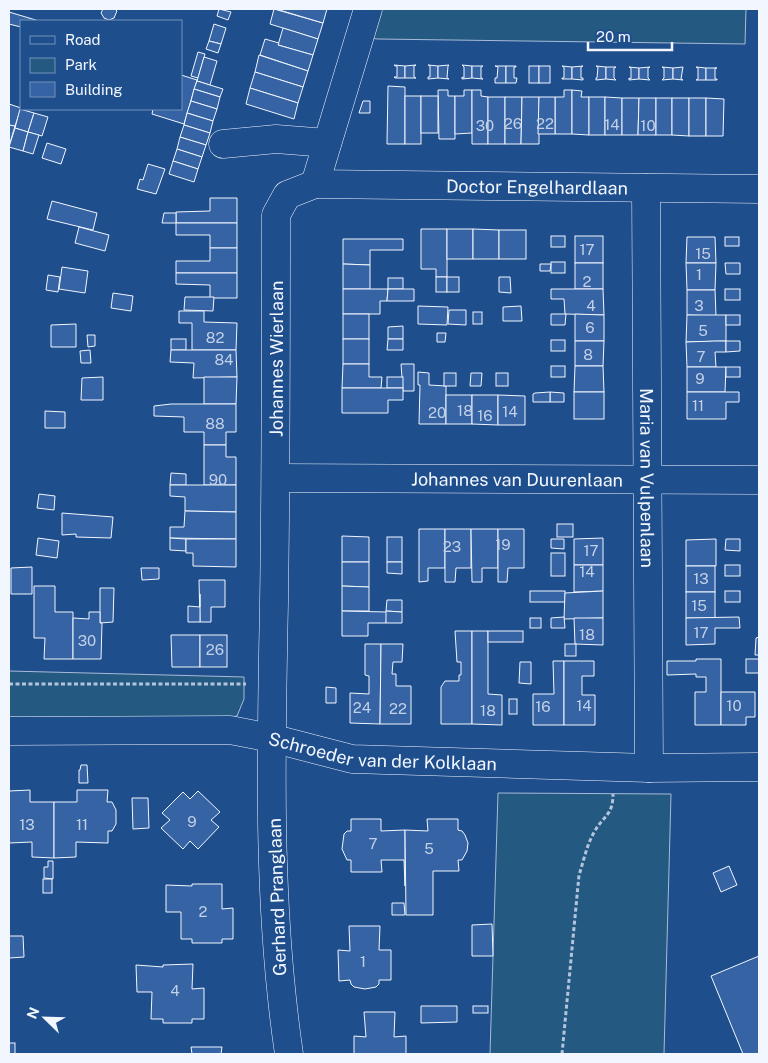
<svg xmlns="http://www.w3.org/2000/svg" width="768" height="1063" viewBox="0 0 768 1063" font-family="'Public Sans',sans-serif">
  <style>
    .green { fill: #245a82; stroke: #a8bbd7 }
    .building { fill: #3563a3; stroke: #f2f6ff }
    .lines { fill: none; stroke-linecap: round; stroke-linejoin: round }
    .minor-casing { stroke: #f2f6ff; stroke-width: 29 }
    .path { stroke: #b3c4dc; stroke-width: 3; stroke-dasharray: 4 2.5; stroke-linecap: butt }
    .minor { stroke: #1f4e8c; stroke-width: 28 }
    .labels { text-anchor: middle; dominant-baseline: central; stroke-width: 4; stroke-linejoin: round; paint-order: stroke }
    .number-label { font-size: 15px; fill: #c3d1e8 }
    .street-label { font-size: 18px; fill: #f2f6ff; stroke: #1f4e8c }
  </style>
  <rect width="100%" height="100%" fill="#1f4e8c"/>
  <g class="green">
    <polygon points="375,9 746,9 745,44 378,39 369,38"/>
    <polygon points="9,671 244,677 244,699 237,716 231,717 9,718"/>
    <polygon points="498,793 671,794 664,1054 490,1054"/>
  </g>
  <g class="building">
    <polygon points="103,9 115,9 117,11 114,18 109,20 104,18 101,13"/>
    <polygon points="219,9 231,12 228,20 217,16"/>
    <polygon points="274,9 323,23 318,39 270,24"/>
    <polygon points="276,9 327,9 323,23"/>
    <polygon points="9,12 39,21 21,21 21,27 9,24"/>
    <polygon points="214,24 226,28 221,44 209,41"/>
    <polygon points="283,28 318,39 313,55 278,45"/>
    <polygon points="265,39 279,43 278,45 313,55 308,71 260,55"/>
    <polygon points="209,41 221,44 218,53 206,49"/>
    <polygon points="198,52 205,54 198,78 191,76"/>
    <polygon points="259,55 308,71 303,87 255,72"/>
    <polygon points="204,57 217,61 210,85 197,81"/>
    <polygon points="394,65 405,66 405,78 395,78 394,77 397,77 397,66 395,66"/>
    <polygon points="416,65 414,66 414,77 416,78 405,78 405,66"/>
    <polygon points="428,65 438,66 438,78 428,79 428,77 430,77 430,66"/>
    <polygon points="449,65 448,66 447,78 449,79 438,78 438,66"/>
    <polygon points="462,65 472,66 472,78 462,79 462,77 464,78 464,67"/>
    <polygon points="472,66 483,66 481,67 481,78 483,79 472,78"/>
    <polygon points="495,66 506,66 506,83 495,83 495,78 497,78 498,67"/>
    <polygon points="506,66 516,66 516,67 514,67 514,78 517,78 516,83 506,83"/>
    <rect x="529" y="66" width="10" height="17"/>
    <rect x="539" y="66" width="11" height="17"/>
    <polygon points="562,66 572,67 572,79 562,79 562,78 564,78 564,67"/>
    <polygon points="583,66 581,67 581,78 583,78 583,80 572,79 572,67"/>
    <polygon points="596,66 606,67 606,79 596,80 596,78 597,78 598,67"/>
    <polygon points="606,67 616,67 614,68 614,78 616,80 606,79"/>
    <polygon points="629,67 639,68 639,79 629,80 629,78 631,79 631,68"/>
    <polygon points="650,67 648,68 648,78 650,80 639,79 639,68"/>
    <polygon points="662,67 673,68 673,79 662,80 664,78 664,68"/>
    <polygon points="683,67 681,79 683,80 673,79 673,68"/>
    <polygon points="696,67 706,68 706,80 696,80 698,79 698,68"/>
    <polygon points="706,68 717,68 715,68 715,79 717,79 717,80 706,80"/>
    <polygon points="255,72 303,87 298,103 250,88"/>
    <polygon points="181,75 197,80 184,124 152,114 153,109 181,109"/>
    <polygon points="197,81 223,89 220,97 194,89"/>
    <polygon points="388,86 405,87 405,144 387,144"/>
    <polygon points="250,88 298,103 294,119 246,104"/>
    <polygon points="194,89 220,97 217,109 191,101"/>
    <polygon points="438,90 448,90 448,96 455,96 455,139 439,139"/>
    <polygon points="464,90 472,90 472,133 455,134 455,96 464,96"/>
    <polygon points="472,90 481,90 481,96 488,97 488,144 472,144"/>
    <polygon points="564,90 572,90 572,134 555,134 555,97 564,97"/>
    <polygon points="572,90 582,91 581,97 589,97 589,135 572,134"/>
    <rect x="405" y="96" width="16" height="48"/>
    <rect x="421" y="96" width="17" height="37"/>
    <rect x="488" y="97" width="17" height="47"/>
    <polygon points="505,97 522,97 521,144 505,144"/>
    <polygon points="522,97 539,97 539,144 521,144"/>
    <polygon points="539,97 555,97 555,134 538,134"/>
    <rect x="589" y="97" width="16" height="38"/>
    <polygon points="605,97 622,98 622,135 605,135"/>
    <polygon points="622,98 639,98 638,135 622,135"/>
    <polygon points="639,98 656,98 656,135 638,135"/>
    <rect x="656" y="98" width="16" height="37"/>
    <polygon points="672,98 689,98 689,136 672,135"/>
    <rect x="689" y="98" width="17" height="38"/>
    <polygon points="706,98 724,99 723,136 706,136"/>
    <polygon points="191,101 217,109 213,121 187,113"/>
    <polygon points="363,101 370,101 370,113 359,113"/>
    <polygon points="9,104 21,108 15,126 9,125"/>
    <polygon points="20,109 34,113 28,132 15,128"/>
    <polygon points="34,113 48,117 42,136 28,132"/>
    <polygon points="187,113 213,121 210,133 184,125"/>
    <polygon points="9,125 15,126 9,146"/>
    <polygon points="184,125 210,133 206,145 180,137"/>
    <polygon points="15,128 28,132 23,151 9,147"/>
    <polygon points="28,132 39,135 33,154 23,151"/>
    <polygon points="180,137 206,145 202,157 177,149"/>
    <polygon points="47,143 66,149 61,164 42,158"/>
    <polygon points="177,149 202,157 198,169 173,161"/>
    <polygon points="173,161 198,169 194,182 169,174"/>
    <polygon points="148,164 165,169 156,194 137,189 140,179 143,180"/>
    <polygon points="210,198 237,198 237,223 176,223 176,212 210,211"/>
    <polygon points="52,201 97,213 93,230 47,219"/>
    <polygon points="164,213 176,213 176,223 162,223"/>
    <polygon points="176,223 237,223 237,248 210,248 210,235 176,235"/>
    <polygon points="79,227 109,235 105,251 75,243"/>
    <polygon points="421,229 447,229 447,277 436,277 436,269 421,269"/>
    <rect x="447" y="229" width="26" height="30"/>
    <polygon points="473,229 499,230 499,259 473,259"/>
    <rect x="499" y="230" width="27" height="29"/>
    <rect x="551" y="236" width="14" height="11"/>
    <rect x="575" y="236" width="28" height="27"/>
    <polygon points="687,237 715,237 716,263 686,263"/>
    <rect x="725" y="237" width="14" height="9"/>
    <polygon points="343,239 403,239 403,250 370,250 370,265 343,264"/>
    <polygon points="210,248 237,248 237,273 176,273 176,261 210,261"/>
    <rect x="551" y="262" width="14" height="11"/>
    <rect x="575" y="263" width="28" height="26"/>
    <polygon points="686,263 716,263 715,290 687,290"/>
    <polygon points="725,263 740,263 740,274 726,274"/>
    <polygon points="343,264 370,265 370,289 343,289"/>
    <polygon points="540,264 551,264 550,271 540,271"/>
    <polygon points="62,267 88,271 85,293 59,289"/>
    <polygon points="176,273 237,273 237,298 210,298 210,285 176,284"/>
    <polygon points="48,275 60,277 58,292 46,290"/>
    <rect x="436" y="277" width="11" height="15"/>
    <rect x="447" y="277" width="12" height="15"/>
    <polygon points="499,277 510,277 511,293 499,292"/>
    <rect x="388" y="278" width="15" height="11"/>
    <polygon points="343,289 388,289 387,301 380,301 380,314 343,314"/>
    <polygon points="388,289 414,289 414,301 387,301"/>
    <polygon points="551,289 603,289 604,315 565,314 564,299 551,299"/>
    <rect x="725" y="289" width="15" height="11"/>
    <polygon points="687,290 715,290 716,316 687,315"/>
    <polygon points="113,293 133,296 131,311 111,308"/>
    <polygon points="185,297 214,297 213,311 184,310"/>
    <polygon points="418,306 448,307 447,325 418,324"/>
    <polygon points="521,306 522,321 503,321 503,307"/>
    <polygon points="449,310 466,310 466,325 448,324"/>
    <polygon points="179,311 204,311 204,322 237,323 236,350 192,350 192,323 179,323"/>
    <rect x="473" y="312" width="9" height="12"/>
    <rect x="343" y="314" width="26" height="25"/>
    <polygon points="551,314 566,314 565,325 551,325"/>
    <polygon points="575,314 604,315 604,341 575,341"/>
    <polygon points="687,315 726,315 726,341 686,342"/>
    <rect x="726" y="315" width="14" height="10"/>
    <polygon points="76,324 76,347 51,347 51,325"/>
    <polygon points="403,326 403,339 388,339 388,327"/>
    <polygon points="437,333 446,333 445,342 437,342"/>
    <polygon points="87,335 95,335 95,346 88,347"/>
    <rect x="171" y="339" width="15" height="11"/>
    <rect x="343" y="339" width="26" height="25"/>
    <polygon points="388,339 403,339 403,350 387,350"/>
    <rect x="551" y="340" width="14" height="11"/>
    <polygon points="575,341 604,341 603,366 575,366"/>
    <polygon points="715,341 726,341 726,352 715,352 716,367 687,367 686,342"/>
    <polygon points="726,341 740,341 740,351 726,352"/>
    <polygon points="90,350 91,363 81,363 80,351"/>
    <polygon points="171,350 236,350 237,377 193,378 194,363 170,362"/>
    <polygon points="343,364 369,364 369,377 382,377 381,388 342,388"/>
    <polygon points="401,364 414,364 414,391 403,391"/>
    <rect x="551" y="366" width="14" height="11"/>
    <polygon points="575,366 603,366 604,392 574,392"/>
    <polygon points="687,367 726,367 725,392 687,392"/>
    <rect x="726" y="367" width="14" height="10"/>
    <polygon points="418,372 429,373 429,385 446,386 446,424 419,424 420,385 418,385"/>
    <rect x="444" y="373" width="12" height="13"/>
    <polygon points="471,373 482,373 481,386 470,386"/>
    <rect x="496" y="373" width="12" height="13"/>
    <polygon points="103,377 103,400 81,400 82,378"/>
    <polygon points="204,377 237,377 236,404 204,404"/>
    <rect x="387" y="377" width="16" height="11"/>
    <polygon points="342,388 403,388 403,400 388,400 388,413 342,413"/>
    <polygon points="550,392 564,393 564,402 550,402"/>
    <polygon points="550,392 550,402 533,402 533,394 535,393"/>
    <rect x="574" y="392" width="30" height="27"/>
    <polygon points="687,392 739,392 739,402 726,402 726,419 687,419"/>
    <rect x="446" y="395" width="26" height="29"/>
    <polygon points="472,395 498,395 498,425 472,424"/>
    <polygon points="498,395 525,396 525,425 498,425"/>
    <polygon points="171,404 236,404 236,432 226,432 226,445 204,445 204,432 184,432 184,417 154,416 154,406"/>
    <polygon points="45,411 65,412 65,428 45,428"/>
    <polygon points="204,445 226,445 226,457 236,457 236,485 204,485"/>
    <polygon points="171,473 186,474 186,485 170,485"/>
    <polygon points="170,485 236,485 236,512 185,511 185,497 170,496"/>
    <polygon points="39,494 55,496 54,510 37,508"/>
    <polygon points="185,511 236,512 236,539 170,538 170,527 184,527"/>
    <polygon points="62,513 113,517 111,538 76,537 76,534 62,535"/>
    <rect x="557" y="524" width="16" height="13"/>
    <polygon points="419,529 445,529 445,568 428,568 428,581 419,582"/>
    <polygon points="445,529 471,529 471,568 456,568 455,582 445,582"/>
    <polygon points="471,529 498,529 498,568 482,568 482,582 472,582"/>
    <polygon points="498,529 524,529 524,568 508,568 507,582 498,582"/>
    <polygon points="342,536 369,537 369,562 342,562"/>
    <rect x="387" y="537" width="15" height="25"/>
    <polygon points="38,538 59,541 57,558 36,555"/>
    <polygon points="170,538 186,539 186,551 170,550"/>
    <polygon points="603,538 603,565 574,565 574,539"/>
    <polygon points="186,539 236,539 236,567 193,566 193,553 186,553"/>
    <polygon points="551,539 564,539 564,549 551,548"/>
    <polygon points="716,539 716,566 686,566 686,540"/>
    <polygon points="726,539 740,539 740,551 725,550"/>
    <rect x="551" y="553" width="14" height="23"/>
    <polygon points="342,562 369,562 369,587 342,586"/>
    <polygon points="387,562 402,562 402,574 387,573"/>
    <polygon points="574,565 603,565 603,591 574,592"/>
    <rect x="725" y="565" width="15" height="11"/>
    <rect x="686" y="566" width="29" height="26"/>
    <polygon points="32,567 32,594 11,594 11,568"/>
    <polygon points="141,568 159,568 159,579 142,580"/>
    <polygon points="199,580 225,580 225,607 211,607 211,622 200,622"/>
    <polygon points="34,586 55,586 55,612 73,612 73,659 44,659 45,638 34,638"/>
    <polygon points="342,586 369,587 369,611 342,611"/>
    <polygon points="100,588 114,588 113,622 100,623"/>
    <rect x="530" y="591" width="35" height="11"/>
    <polygon points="603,591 603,618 564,619 565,593"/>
    <rect x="725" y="591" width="15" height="11"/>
    <rect x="686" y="592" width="29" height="26"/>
    <polygon points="200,594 200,622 188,622 188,606 200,607"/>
    <polygon points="387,600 402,600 402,612 386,611"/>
    <polygon points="342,611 387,612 386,623 368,623 368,636 342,636"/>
    <polygon points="386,611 402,612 402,623 386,623"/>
    <polygon points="89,612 100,612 100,623 102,623 101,659 73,659 73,618 89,619"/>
    <polygon points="564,617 565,628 551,628 551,618"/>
    <polygon points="739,617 740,628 715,628 715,644 686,645 686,618"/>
    <rect x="530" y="618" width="11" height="10"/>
    <polygon points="574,618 603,618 603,645 575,644"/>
    <polygon points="455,631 472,631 472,724 441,724 441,687 445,681 459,681 459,675 461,675 461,662 457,662"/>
    <polygon points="472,631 488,631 488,694 502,695 502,725 472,724"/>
    <rect x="488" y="631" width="35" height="11"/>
    <polygon points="171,635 200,635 200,667 172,667"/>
    <rect x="200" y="635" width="27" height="32"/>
    <polygon points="759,637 759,655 755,655 756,638"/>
    <polygon points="365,644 381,644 380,724 350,723 350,693 369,694 369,676 365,675"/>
    <polygon points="381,644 403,644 402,662 393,662 392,674 396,674 396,686 411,686 411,724 380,724"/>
    <rect x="565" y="644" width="11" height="12"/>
    <polygon points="696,659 721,659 721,725 695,725 695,692 706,692 706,677 696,677 696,674 667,675 667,661 696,661"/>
    <rect x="746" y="659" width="13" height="14"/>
    <polygon points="553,661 564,661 564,725 533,725 533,694 554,694"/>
    <polygon points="564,661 594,661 594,676 582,676 582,695 595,695 595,725 564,725"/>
    <polygon points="520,662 531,662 531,684 519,683"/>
    <polygon points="326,687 336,688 336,703 326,703"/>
    <polygon points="721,692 755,692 755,717 746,717 746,725 721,725"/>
    <rect x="509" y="699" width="8" height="15"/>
    <polygon points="81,765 87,765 88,783 79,783 79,770 80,770"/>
    <polygon points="30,790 30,802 54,802 54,858 32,857 32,842 9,843 9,791"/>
    <polygon points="77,790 108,790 107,802 112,802 116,810 116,824 112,831 108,831 108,843 76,842 76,857 54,858 54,802 77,802"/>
    <polygon points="198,791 220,812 211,820 219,827 198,849 190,841 183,849 161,828 170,820 162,813 183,792 190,799"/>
    <polygon points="132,798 148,798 149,828 133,829"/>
    <polygon points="351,819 381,819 381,831 405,830 405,886 404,860 381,860 382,872 351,872 351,860 347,860 342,849 344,834 347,831 351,831"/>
    <polygon points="427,819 458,819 458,830 462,831 465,835 468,843 467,851 462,860 458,860 459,871 433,871 433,915 406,915 405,830 428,831"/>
    <polygon points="48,861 53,861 53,879 44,878 44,867 48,867"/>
    <polygon points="729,866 737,885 721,892 713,873"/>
    <rect x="43" y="879" width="9" height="14"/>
    <polygon points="192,884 222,884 222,909 233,908 233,939 222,939 222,943 192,943 192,939 181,939 181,912 166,912 166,885 192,886"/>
    <polygon points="392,903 404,903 405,915 392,915"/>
    <polygon points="492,924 493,956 472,956 472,925"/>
    <polygon points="349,926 380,926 379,950 391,950 391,980 379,980 379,984 376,987 365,989 354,987 351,984 350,980 339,981 338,950 350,951"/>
    <polygon points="9,936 23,936 24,957 9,958"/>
    <polygon points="759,956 759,1054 743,1054 711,976"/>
    <polygon points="193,964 192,989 204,988 204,1019 192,1019 192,1023 163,1023 163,1019 151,1019 152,992 137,992 136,965 163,967 163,965"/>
    <polygon points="421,1006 457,1006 457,1022 421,1023"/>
    <rect x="473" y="1006" width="15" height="7"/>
    <polygon points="364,1012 395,1012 394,1037 406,1036 406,1054 354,1054 354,1036 366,1037"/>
    <rect x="9" y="1043" width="6" height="11"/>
    <polygon points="191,1047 222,1047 221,1054 192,1054"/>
  </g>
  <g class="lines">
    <g class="minor-casing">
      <g id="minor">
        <polyline points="223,144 276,139 327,143"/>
        <path id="s1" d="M 315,184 L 759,189"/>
        <path id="s2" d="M 646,188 L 649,768"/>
        <path id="s3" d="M 276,478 L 759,480"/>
        <path id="s4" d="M 9,731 L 230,730 L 271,738 L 352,759 L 649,768 L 759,767"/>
        <path id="s5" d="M 289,1054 C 267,905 271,754 274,603 C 276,474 276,344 276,215 L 287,195 L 315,184 L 368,9"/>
      </g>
    </g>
    <g class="path">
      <polyline points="9,684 246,684"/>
      <path d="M 562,1054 L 579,875 C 584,860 587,843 596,829 C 605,815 613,814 613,794"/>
    </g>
    <use href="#minor" class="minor"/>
  </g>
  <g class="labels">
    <g class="number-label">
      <text x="513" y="123">26</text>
      <text x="545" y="123">22</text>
      <text x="612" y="124">14</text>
      <text x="485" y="125">30</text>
      <text x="648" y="125">10</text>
      <text x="587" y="249">17</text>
      <text x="703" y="253">15</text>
      <text x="699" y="274">1</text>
      <text x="587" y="281">2</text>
      <text x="591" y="305">4</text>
      <text x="699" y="305">3</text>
      <text x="590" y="327">6</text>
      <text x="703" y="330">5</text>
      <text x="215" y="337">82</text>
      <text x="588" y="354">8</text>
      <text x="701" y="356">7</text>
      <text x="224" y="359">84</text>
      <text x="700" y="378">9</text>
      <text x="698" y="405">11</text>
      <text x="465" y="410">18</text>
      <text x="510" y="411">14</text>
      <text x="437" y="412">20</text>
      <text x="485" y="415">16</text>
      <text x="215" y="423">88</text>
      <text x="218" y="479">90</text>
      <text x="503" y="544">19</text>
      <text x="452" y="546">23</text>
      <text x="591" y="550">17</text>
      <text x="587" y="571">14</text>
      <text x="701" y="578">13</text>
      <text x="699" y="605">15</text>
      <text x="701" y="632">17</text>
      <text x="587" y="634">18</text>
      <text x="87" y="640">30</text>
      <text x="215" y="649">26</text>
      <text x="584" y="705">14</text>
      <text x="734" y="705">10</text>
      <text x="543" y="706">16</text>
      <text x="362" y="707">24</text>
      <text x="398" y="708">22</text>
      <text x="488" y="710">18</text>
      <text x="192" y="821">9</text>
      <text x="27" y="824">13</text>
      <text x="82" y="824">11</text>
      <text x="373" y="843">7</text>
      <text x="429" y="848">5</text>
      <text x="203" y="911">2</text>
      <text x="363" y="961">1</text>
      <text x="175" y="990">4</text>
    </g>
    <g class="street-label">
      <text stroke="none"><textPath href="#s1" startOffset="222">Doctor Engelhardlaan</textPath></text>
      <text stroke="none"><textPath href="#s5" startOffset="696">Johannes Wierlaan</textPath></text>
      <text stroke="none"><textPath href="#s2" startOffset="290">Maria van Vulpenlaan</textPath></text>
      <text stroke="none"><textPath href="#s3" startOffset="241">Johannes van Duurenlaan</textPath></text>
      <text stroke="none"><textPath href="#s4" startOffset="376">Schroeder van der Kolklaan</textPath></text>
      <text transform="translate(277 897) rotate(-92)">Gerhard Pranglaan</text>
    </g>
  </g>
  <rect width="768" height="1063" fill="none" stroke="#f2f6ff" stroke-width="20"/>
  <rect x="20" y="20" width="162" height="90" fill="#1f4e8c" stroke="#7391ba"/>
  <rect x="30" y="36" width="25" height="8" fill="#1f4e8c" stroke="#7391ba"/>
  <text x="65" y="45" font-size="15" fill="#f2f6ff">Road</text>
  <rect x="30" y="58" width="25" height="15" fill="#245a82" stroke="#7391ba"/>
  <text x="65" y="70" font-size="15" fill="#f2f6ff">Park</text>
  <rect x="30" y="82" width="25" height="15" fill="#3563a3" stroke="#7391ba"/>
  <text x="65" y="95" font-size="15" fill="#f2f6ff">Building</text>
  <g transform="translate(45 1018) rotate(293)" stroke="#1f4e8c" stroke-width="4" paint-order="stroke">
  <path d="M0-4L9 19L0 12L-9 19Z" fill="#f2f6ff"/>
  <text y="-8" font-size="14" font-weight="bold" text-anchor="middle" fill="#f2f6ff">N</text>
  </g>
  <path d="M588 42v8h84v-8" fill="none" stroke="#f2f6ff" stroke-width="2.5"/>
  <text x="596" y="42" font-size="15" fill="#f2f6ff" stroke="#1f4e8c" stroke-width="4" paint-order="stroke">20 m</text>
</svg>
